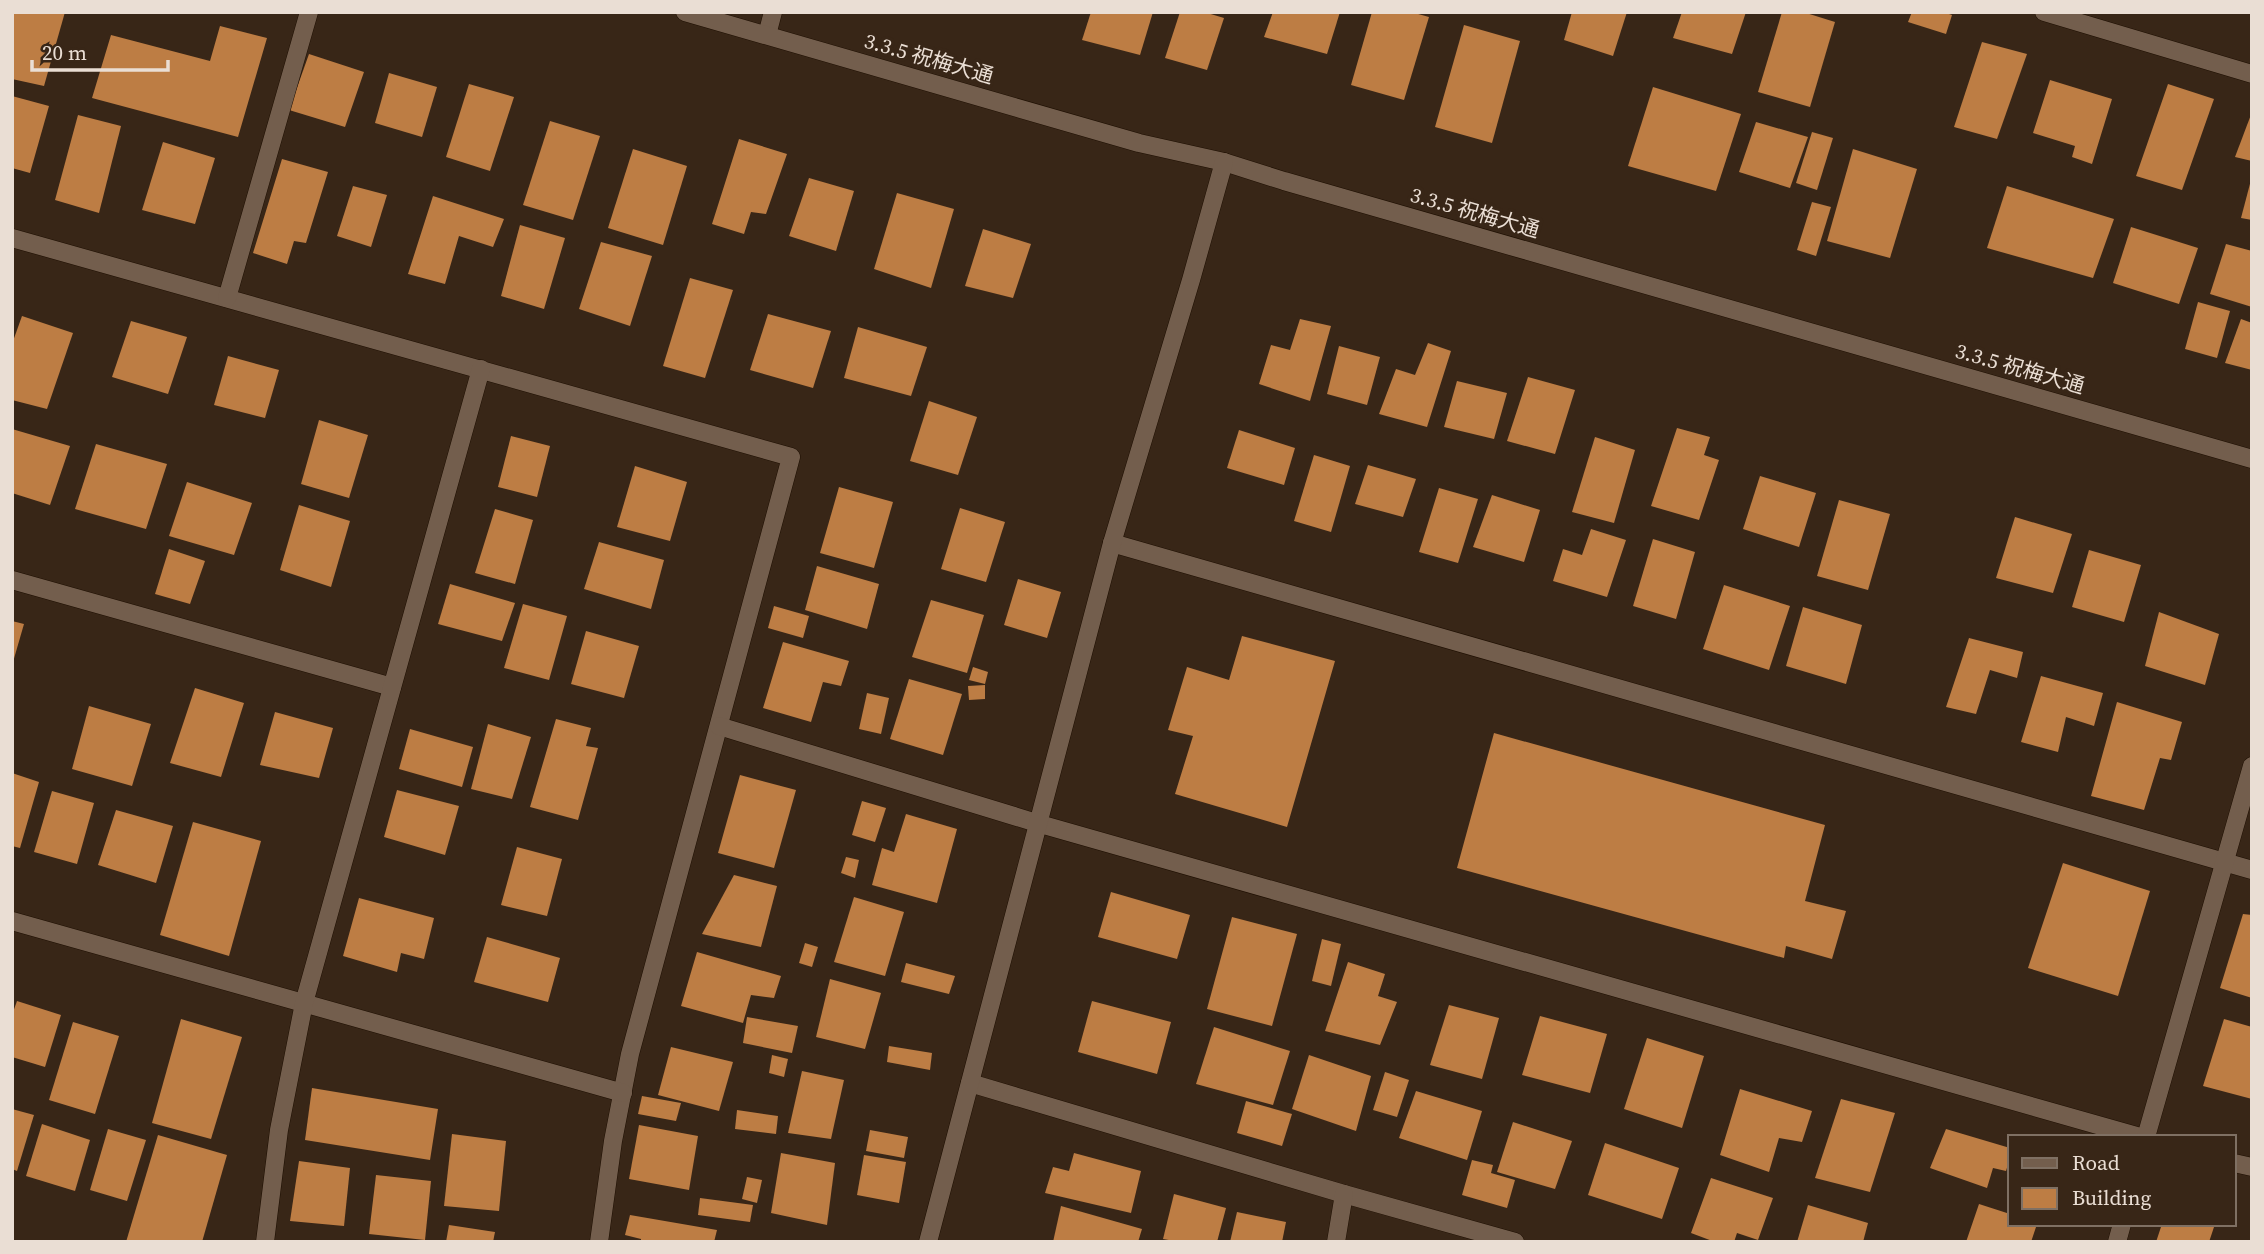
<svg xmlns="http://www.w3.org/2000/svg" width="2264" height="1254" viewBox="0 0 2264 1254" font-family="'Source Serif 4','Noto Sans JP',serif">
  <style>
    .building { fill: #bd7d44 }
    .lines { fill: none; stroke-linecap: round; stroke-linejoin: round }
    .street-casing { stroke: #1e0f02; stroke-width: 19 }
    .secondary-casing { stroke: #1e0f02; stroke-width: 19 }
    .street { stroke: #735e4d; stroke-width: 18 }
    .secondary { stroke: #735e4d; stroke-width: 18 }
    .labels { text-anchor: middle; dominant-baseline: central; stroke-width: 7; stroke-linejoin: round; paint-order: stroke }
    .street-label { font-size: 21px; fill: #eaded4; stroke: #382617 }
  </style>
  <rect width="100%" height="100%" fill="#382617"/>
  <g class="building">
    <polygon points="12,12 65,12 44,86 12,79"/>
    <polygon points="1091,12 1153,12 1140,55 1082,40"/>
    <polygon points="1180,12 1204,12 1224,18 1207,70 1165,58"/>
    <polygon points="1273,12 1340,12 1327,54 1264,37"/>
    <polygon points="1372,12 1411,12 1429,17 1404,100 1351,85"/>
    <polygon points="1572,12 1627,12 1613,56 1564,40"/>
    <polygon points="1682,12 1746,12 1732,54 1673,38"/>
    <polygon points="1782,12 1803,12 1835,22 1810,107 1758,92"/>
    <polygon points="1912,12 1943,12 1952,15 1946,34 1908,22"/>
    <polygon points="1464,25 1520,41 1492,143 1435,127"/>
    <polygon points="220,26 267,38 238,137 92,98 111,35 210,61"/>
    <polygon points="1982,42 2027,54 1997,139 1954,127"/>
    <polygon points="309,54 364,72 345,127 289,110"/>
    <polygon points="389,73 437,87 422,137 375,123"/>
    <polygon points="2050,80 2112,99 2092,164 2072,157 2075,146 2033,133"/>
    <polygon points="469,84 514,97 490,171 446,157"/>
    <polygon points="2168,84 2214,99 2182,190 2136,176"/>
    <polygon points="1653,87 1741,114 1716,191 1628,166"/>
    <polygon points="12,96 49,106 30,173 12,168"/>
    <polygon points="2252,112 2252,161 2235,157"/>
    <polygon points="78,115 121,126 99,213 55,200"/>
    <polygon points="550,121 600,136 573,220 523,205"/>
    <polygon points="1756,122 1808,137 1790,188 1739,172"/>
    <polygon points="1812,132 1833,138 1817,190 1796,183"/>
    <polygon points="739,139 787,154 766,214 751,212 744,234 712,224"/>
    <polygon points="163,142 215,158 195,224 142,210"/>
    <polygon points="633,149 687,166 663,245 608,228"/>
    <polygon points="1853,149 1917,169 1890,258 1827,241"/>
    <polygon points="282,159 328,172 306,243 294,241 287,264 253,253"/>
    <polygon points="809,178 854,191 836,251 789,236"/>
    <polygon points="2251,180 2252,180 2252,220 2241,218"/>
    <polygon points="353,186 387,195 371,247 337,236"/>
    <polygon points="2007,186 2114,219 2093,278 1987,248"/>
    <polygon points="897,193 954,209 931,288 874,269"/>
    <polygon points="433,196 504,219 493,247 459,236 445,284 408,274"/>
    <polygon points="1812,202 1831,207 1816,256 1797,250"/>
    <polygon points="520,225 565,238 544,309 501,296"/>
    <polygon points="2131,227 2198,248 2179,304 2113,283"/>
    <polygon points="983,229 1031,244 1013,298 965,286"/>
    <polygon points="601,242 652,256 630,326 579,309"/>
    <polygon points="2226,244 2252,251 2252,307 2210,294"/>
    <polygon points="690,278 733,290 705,378 663,366"/>
    <polygon points="2198,302 2230,311 2217,358 2185,349"/>
    <polygon points="768,314 831,331 813,388 750,370"/>
    <polygon points="22,316 73,333 47,409 12,400 12,344"/>
    <polygon points="1300,319 1331,326 1310,401 1259,384 1271,345 1290,350"/>
    <polygon points="2241,319 2252,323 2252,370 2225,363"/>
    <polygon points="131,321 187,337 168,394 112,377"/>
    <polygon points="858,327 927,347 911,396 844,378"/>
    <polygon points="1428,343 1451,351 1427,427 1379,414 1396,369 1415,375"/>
    <polygon points="1339,346 1380,357 1367,405 1327,394"/>
    <polygon points="228,356 279,370 265,418 214,405"/>
    <polygon points="1528,377 1575,390 1555,454 1507,441"/>
    <polygon points="1457,381 1507,393 1494,439 1444,427"/>
    <polygon points="929,401 977,417 958,475 910,461"/>
    <polygon points="319,420 368,435 349,498 301,484"/>
    <polygon points="1677,428 1710,437 1704,455 1719,460 1699,520 1651,506"/>
    <polygon points="12,429 70,446 50,505 12,493"/>
    <polygon points="1239,430 1295,448 1284,485 1227,468"/>
    <polygon points="511,436 550,446 537,497 498,487"/>
    <polygon points="1595,437 1635,450 1614,523 1572,512"/>
    <polygon points="96,444 167,464 146,529 75,509"/>
    <polygon points="1314,455 1350,466 1331,532 1294,521"/>
    <polygon points="1368,465 1416,479 1403,517 1355,504"/>
    <polygon points="635,466 687,482 670,541 617,527"/>
    <polygon points="1760,476 1816,493 1799,547 1743,529"/>
    <polygon points="187,482 252,503 234,555 169,536"/>
    <polygon points="839,487 893,502 874,568 820,553"/>
    <polygon points="1439,488 1478,499 1458,563 1419,552"/>
    <polygon points="1492,495 1540,510 1524,562 1473,547"/>
    <polygon points="1839,500 1890,514 1868,590 1817,576"/>
    <polygon points="299,505 350,521 331,587 280,570"/>
    <polygon points="960,508 1005,522 986,582 941,569"/>
    <polygon points="495,509 533,520 515,584 475,573"/>
    <polygon points="2015,517 2072,534 2053,593 1996,578"/>
    <polygon points="1591,529 1626,540 1607,597 1553,581 1563,549 1582,555"/>
    <polygon points="1653,539 1695,552 1676,619 1633,606"/>
    <polygon points="599,542 664,560 651,609 584,589"/>
    <polygon points="169,549 205,561 190,604 155,594"/>
    <polygon points="2089,550 2141,565 2124,622 2072,607"/>
    <polygon points="817,566 879,584 867,629 805,610"/>
    <polygon points="1018,579 1061,592 1047,638 1004,625"/>
    <polygon points="450,584 515,603 502,641 438,624"/>
    <polygon points="1724,585 1790,606 1769,670 1703,649"/>
    <polygon points="931,600 984,615 967,673 912,657"/>
    <polygon points="523,604 567,616 549,680 504,668"/>
    <polygon points="774,606 809,616 803,638 768,628"/>
    <polygon points="1803,607 1862,625 1846,684 1786,666"/>
    <polygon points="2159,612 2219,634 2205,685 2145,666"/>
    <polygon points="12,621 24,624 13,662 12,662"/>
    <polygon points="586,631 639,646 624,698 571,684"/>
    <polygon points="1242,636 1335,661 1287,827 1175,794 1193,736 1168,730 1187,667 1229,680"/>
    <polygon points="1969,638 2023,652 2017,678 1990,670 1976,714 1946,707"/>
    <polygon points="783,642 849,661 841,686 823,682 811,722 763,708"/>
    <polygon points="973,667 988,672 985,684 969,680"/>
    <polygon points="2041,676 2103,693 2094,726 2066,717 2058,752 2021,742"/>
    <polygon points="909,679 962,694 943,755 890,739"/>
    <polygon points="985,685 985,699 969,700 968,686"/>
    <polygon points="195,688 244,703 221,777 170,763"/>
    <polygon points="867,693 889,698 881,734 859,729"/>
    <polygon points="2117,702 2182,722 2171,760 2160,758 2144,810 2091,796"/>
    <polygon points="89,706 151,724 132,786 72,769"/>
    <polygon points="275,712 333,728 319,778 260,765"/>
    <polygon points="556,719 591,728 586,746 598,748 578,820 530,807"/>
    <polygon points="488,724 531,737 512,799 471,789"/>
    <polygon points="410,729 473,747 462,787 399,769"/>
    <polygon points="1494,733 1825,825 1805,901 1846,911 1832,959 1786,946 1784,958 1457,868"/>
    <polygon points="12,773 39,782 20,848 12,846"/>
    <polygon points="740,775 796,790 774,868 718,853"/>
    <polygon points="397,790 459,806 445,855 384,837"/>
    <polygon points="52,791 94,803 77,864 34,852"/>
    <polygon points="862,801 886,808 875,842 852,835"/>
    <polygon points="116,810 173,826 156,883 98,865"/>
    <polygon points="906,814 957,829 937,903 872,885 882,848 894,852"/>
    <polygon points="193,822 261,841 229,956 160,935"/>
    <polygon points="517,847 562,859 547,916 501,905"/>
    <polygon points="846,857 859,860 855,878 841,873"/>
    <polygon points="2063,863 2150,891 2118,996 2028,968"/>
    <polygon points="734,875 777,886 761,947 702,934"/>
    <polygon points="1111,892 1190,915 1177,959 1098,937"/>
    <polygon points="854,897 904,912 885,976 834,962"/>
    <polygon points="359,898 434,918 424,959 401,953 397,972 343,956"/>
    <polygon points="2243,914 2252,915 2252,998 2220,988"/>
    <polygon points="1232,917 1297,934 1272,1026 1207,1009"/>
    <polygon points="487,937 560,958 548,1002 474,982"/>
    <polygon points="1322,939 1341,944 1331,986 1312,981"/>
    <polygon points="805,943 818,947 812,967 799,963"/>
    <polygon points="697,952 781,976 774,998 751,995 743,1023 681,1006"/>
    <polygon points="1348,962 1385,974 1378,996 1397,1002 1380,1045 1325,1031"/>
    <polygon points="906,963 955,976 949,994 901,982"/>
    <polygon points="830,979 881,993 865,1049 816,1037"/>
    <polygon points="17,1001 61,1015 45,1067 12,1057 12,1015"/>
    <polygon points="1092,1001 1171,1022 1157,1074 1078,1052"/>
    <polygon points="1449,1005 1499,1018 1482,1079 1430,1065"/>
    <polygon points="1540,1016 1607,1034 1590,1093 1522,1075"/>
    <polygon points="747,1017 798,1026 792,1053 743,1043"/>
    <polygon points="181,1019 242,1037 211,1139 152,1123"/>
    <polygon points="2224,1019 2252,1027 2252,1099 2203,1086"/>
    <polygon points="73,1022 119,1036 95,1114 49,1100"/>
    <polygon points="1214,1027 1290,1051 1273,1105 1196,1084"/>
    <polygon points="1647,1038 1704,1056 1682,1128 1624,1109"/>
    <polygon points="889,1046 932,1053 930,1070 887,1062"/>
    <polygon points="671,1047 733,1062 719,1111 658,1095"/>
    <polygon points="772,1055 788,1059 784,1077 769,1073"/>
    <polygon points="1309,1055 1371,1076 1356,1131 1292,1109"/>
    <polygon points="802,1071 844,1080 831,1139 788,1133"/>
    <polygon points="1385,1072 1409,1080 1397,1117 1373,1110"/>
    <polygon points="312,1088 438,1109 430,1160 305,1140"/>
    <polygon points="1740,1089 1812,1111 1802,1142 1779,1138 1769,1172 1720,1155"/>
    <polygon points="1416,1091 1482,1111 1467,1160 1399,1138"/>
    <polygon points="642,1096 681,1103 676,1121 638,1114"/>
    <polygon points="1841,1099 1895,1113 1870,1192 1815,1178"/>
    <polygon points="1246,1101 1292,1114 1282,1146 1237,1133"/>
    <polygon points="12,1109 34,1115 17,1171 12,1169"/>
    <polygon points="737,1110 778,1116 776,1134 735,1129"/>
    <polygon points="1513,1122 1572,1141 1555,1189 1497,1172"/>
    <polygon points="42,1124 90,1140 75,1191 26,1176"/>
    <polygon points="639,1125 698,1136 689,1190 629,1179"/>
    <polygon points="108,1129 146,1140 127,1201 90,1190"/>
    <polygon points="1946,1129 2010,1148 2010,1158 2006,1171 1993,1168 1987,1188 1930,1168"/>
    <polygon points="870,1130 908,1137 904,1158 866,1151"/>
    <polygon points="452,1134 506,1141 499,1211 444,1206"/>
    <polygon points="158,1135 227,1155 202,1242 126,1242"/>
    <polygon points="1605,1143 1679,1168 1662,1219 1588,1195"/>
    <polygon points="781,1153 835,1163 827,1225 771,1213"/>
    <polygon points="1074,1153 1141,1171 1131,1213 1045,1193 1053,1167 1069,1171"/>
    <polygon points="864,1155 906,1162 899,1203 857,1195"/>
    <polygon points="1472,1160 1493,1165 1491,1173 1515,1180 1507,1208 1462,1195"/>
    <polygon points="299,1161 350,1168 344,1226 290,1221"/>
    <polygon points="376,1175 431,1181 425,1240 369,1234"/>
    <polygon points="747,1177 762,1180 757,1203 742,1199"/>
    <polygon points="1711,1178 1773,1198 1758,1240 1737,1233 1734,1242 1715,1242 1691,1233"/>
    <polygon points="1174,1194 1226,1208 1217,1242 1180,1242 1163,1239"/>
    <polygon points="700,1198 753,1205 750,1222 698,1215"/>
    <polygon points="1979,1204 2010,1214 2010,1224 2037,1224 2031,1242 1966,1242"/>
    <polygon points="1808,1205 1868,1223 1863,1242 1797,1242"/>
    <polygon points="1061,1206 1142,1229 1138,1242 1053,1242"/>
    <polygon points="1237,1212 1286,1222 1282,1242 1230,1242"/>
    <polygon points="630,1215 717,1230 714,1242 641,1242 641,1239 625,1235"/>
    <polygon points="2162,1224 2215,1224 2209,1242 2156,1242"/>
    <polygon points="449,1225 495,1232 493,1242 446,1242"/>
  </g>
  <g class="lines">
    <g class="street-casing">
      <g id="street">
        <polyline points="2044,12 2252,74"/>
        <polyline points="767,35 773,12"/>
        <polyline points="12,238 791,457 630,1054 613,1141 599,1242"/>
        <polyline points="227,298 309,12"/>
        <polyline points="1112,543 2252,870"/>
        <polyline points="12,580 392,687"/>
        <polyline points="719,726 1040,824 2140,1137"/>
        <polyline points="12,921 623,1093"/>
        <polyline points="970,1083 1344,1194 1515,1242"/>
        <polyline points="2146,1137 2252,766"/>
        <polyline points="2234,1163 2252,1167"/>
        <polyline points="265,1242 279,1130 304,1003 481,369"/>
        <polyline points="1336,1242 1344,1194"/>
        <polyline points="2117,1242 2122,1224"/>
      </g>
    </g>
    <g class="secondary-casing">
      <g id="secondary">
        <polyline points="685,12 1139,143 1224,162 1284,181 2252,459"/>
        <polyline points="928,1242 1112,543 1191,280 1224,162"/>
      </g>
    </g>
    <use href="#street" class="street"/>
    <use href="#secondary" class="secondary"/>
  </g>
  <g class="labels">
    <g class="street-label">
      <text transform="translate(929 58) rotate(16)">3.3.5 祝梅大通</text>
      <text transform="translate(1475 212) rotate(16)">3.3.5 祝梅大通</text>
      <text transform="translate(2020 368) rotate(16)">3.3.5 祝梅大通</text>
    </g>
  </g>
  <rect width="2264" height="1254" fill="none" stroke="#eaded4" stroke-width="28"/>
  <rect x="2008" y="1135" width="228" height="91" fill="#382617" stroke="#7f7063" stroke-width="2"/>
  <rect x="2022" y="1158" width="35" height="10" fill="#735e4d" stroke="#7f7063" stroke-width="2"/>
  <text x="2072" y="1170" font-size="21" fill="#eaded4">Road</text>
  <rect x="2022" y="1188" width="35" height="21" fill="#bd7d44" stroke="#7f7063" stroke-width="2"/>
  <text x="2072" y="1205" font-size="21" fill="#eaded4">Building</text>
  <path d="M32 60v10h136v-10" fill="none" stroke="#eaded4" stroke-width="3.5"/>
  <text x="42" y="60" font-size="21" fill="#eaded4" stroke="#382617" stroke-width="5" paint-order="stroke">20 m</text>
</svg>
